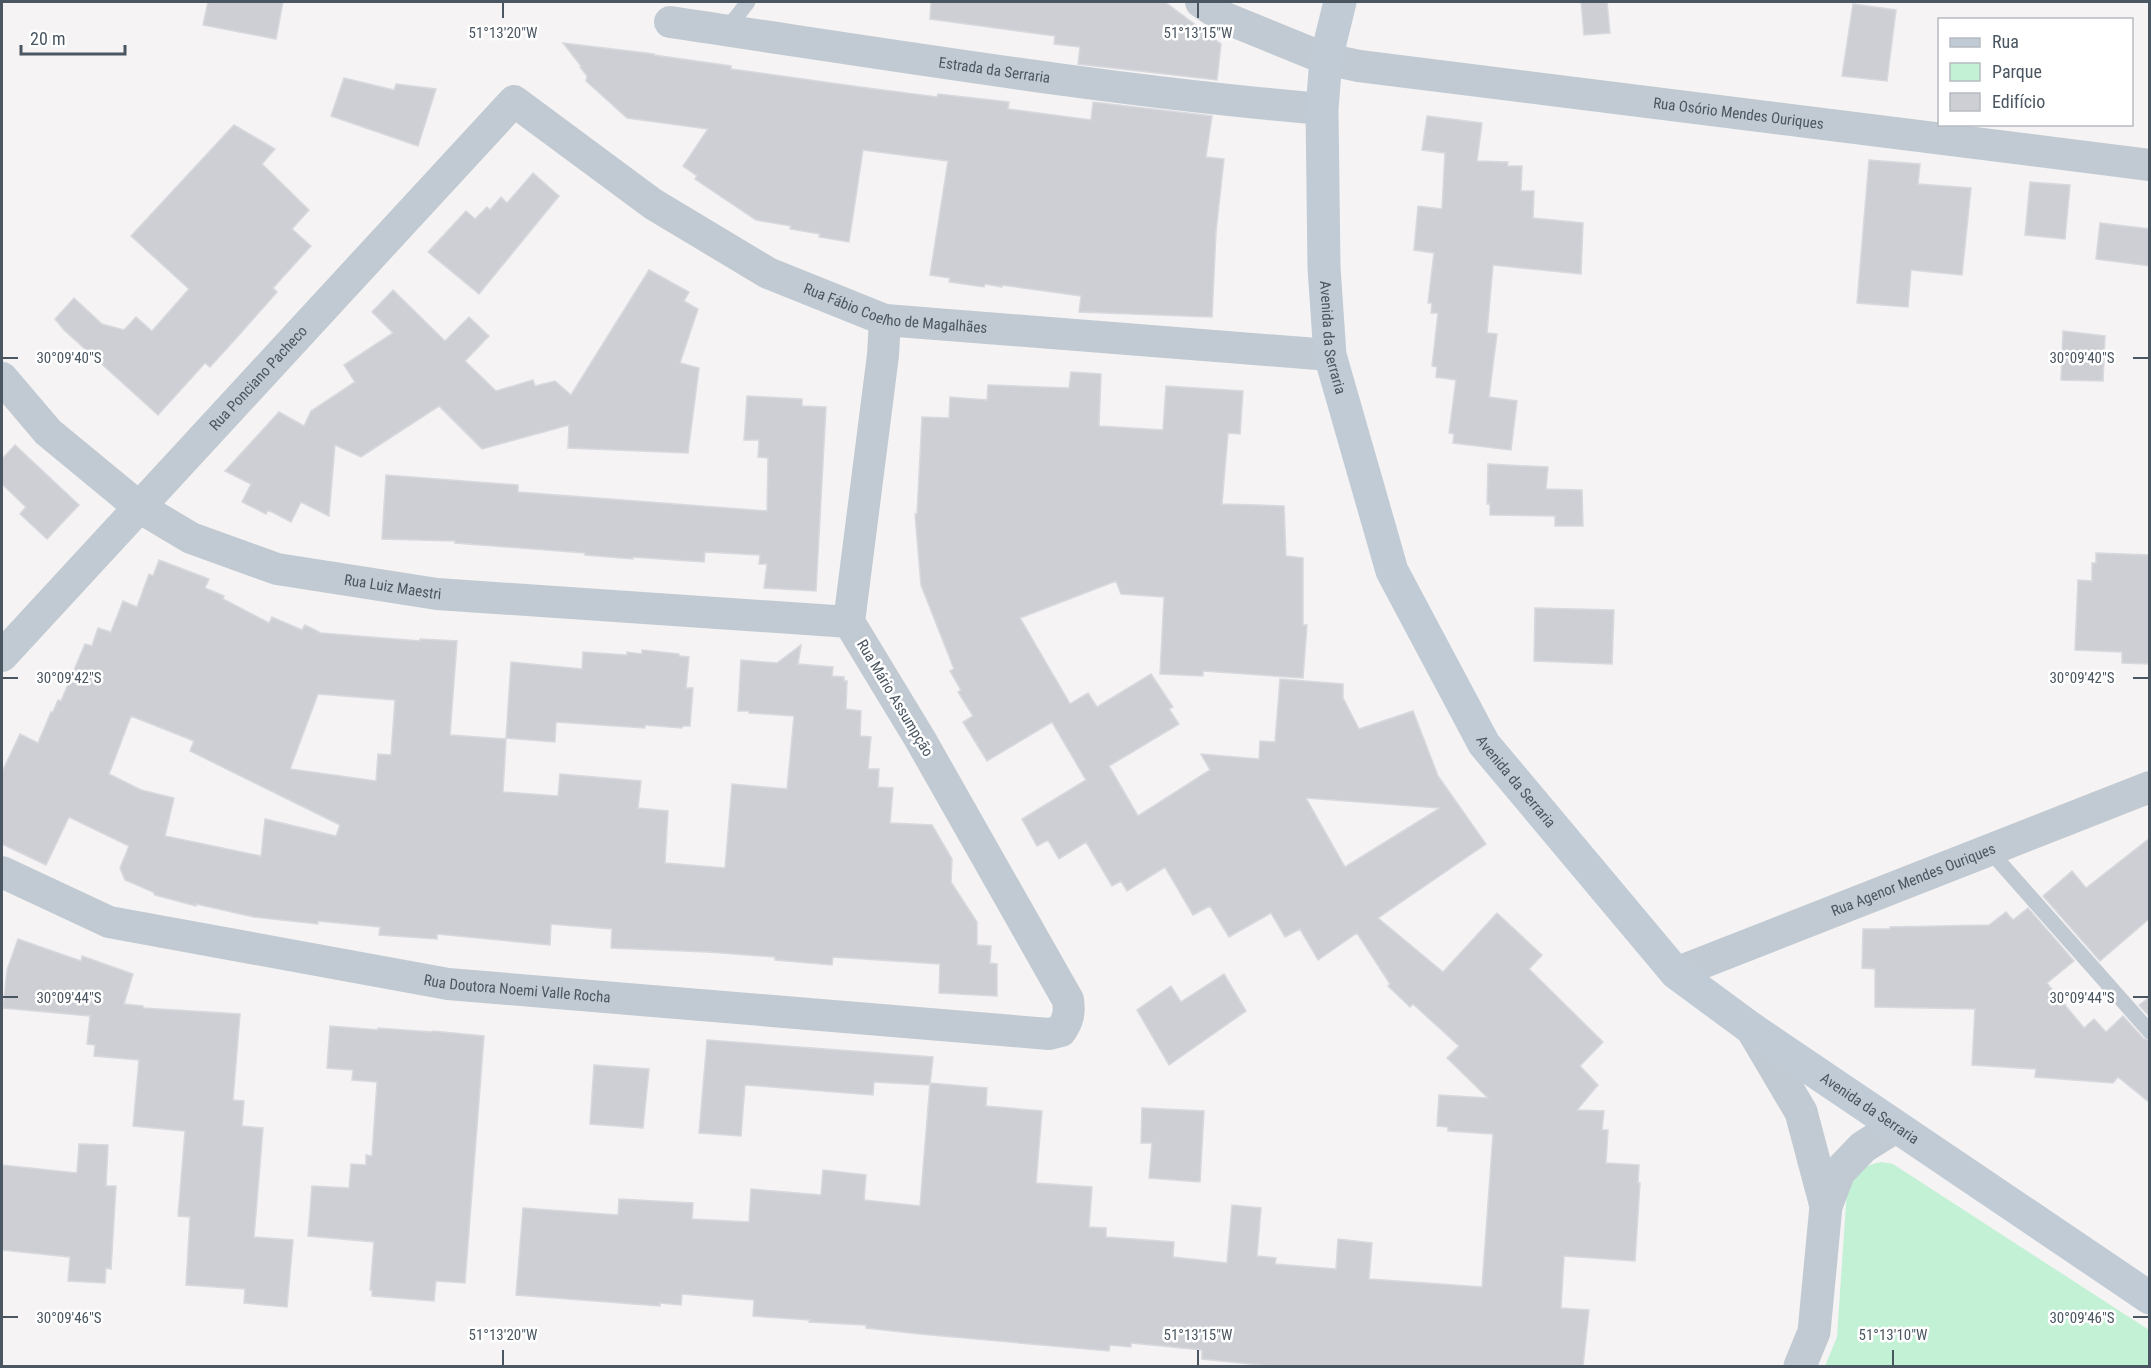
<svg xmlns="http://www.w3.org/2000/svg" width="2151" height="1368" viewBox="0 0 2151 1368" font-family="'Roboto Condensed',sans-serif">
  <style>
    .green { fill: #c3f1d5 }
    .building { fill: #cdcfd5; stroke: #d7d9de; stroke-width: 1.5; fill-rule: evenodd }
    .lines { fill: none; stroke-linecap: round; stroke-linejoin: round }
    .service { stroke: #c1cad2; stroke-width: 15 }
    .minor { stroke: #c1cad2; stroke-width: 32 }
    .tertiary { stroke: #c1cad2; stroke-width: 33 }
    .secondary { stroke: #c1cbd6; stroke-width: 33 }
    .ticks { fill: none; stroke: #4a5661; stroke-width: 2 }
    .labels { text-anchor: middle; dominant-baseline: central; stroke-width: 5; stroke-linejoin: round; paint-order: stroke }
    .street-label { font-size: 15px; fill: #4a5661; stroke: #fff }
    .ticks-label { font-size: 15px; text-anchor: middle; fill: #4a5661; stroke: #fff; stroke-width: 5; stroke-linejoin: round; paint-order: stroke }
  </style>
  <rect width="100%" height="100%" fill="#f5f3f3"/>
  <path class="green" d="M 1882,1162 L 1893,1164 L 2149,1330 L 2149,1366 L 1825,1366 L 1837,1337 L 1847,1189 C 1857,1173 1863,1165 1882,1162 Z"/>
  <g class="building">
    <polygon points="208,2 283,2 276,39 203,25"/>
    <polygon points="931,2 1165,2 1221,44 1217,80 1078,64 1080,47 1054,44 1055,36 930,19"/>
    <polygon points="1581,2 1607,2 1610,33 1584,35"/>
    <polygon points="1853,4 1896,10 1887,81 1842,76"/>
    <polygon points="563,43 654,54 654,55 731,66 731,69 860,87 937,97 938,94 1009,102 1008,109 1091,120 1093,102 1212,116 1206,157 1224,159 1216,232 1212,317 1079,312 1081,296 1002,285 1002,287 985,284 984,287 949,282 950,278 930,275 948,161 863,150 849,242 819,237 820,234 790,229 791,226 756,220 695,179 697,176 683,166 708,129 627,118 586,81 587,76 580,67 581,66"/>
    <polygon points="344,78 394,90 396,84 436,89 418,146 331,116"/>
    <polygon points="1427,116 1482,123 1477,161 1508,162 1507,166 1522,166 1521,191 1534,191 1533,218 1583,223 1581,274 1493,265 1487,333 1497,334 1489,397 1517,401 1511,450 1453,443 1454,434 1449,433 1456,380 1436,377 1437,367 1432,366 1438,313 1431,313 1432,303 1428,303 1434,253 1414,250 1418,206 1442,209 1445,153 1422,150"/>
    <polygon points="234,125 275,149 262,164 309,210 292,229 311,246 273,288 277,292 240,334 210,367 205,363 158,415 64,330 55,319 74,298 102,324 124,330 136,317 152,331 189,289 131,236"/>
    <polygon points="1869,160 1920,164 1918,184 1971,188 1962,275 1911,270 1908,307 1857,303"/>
    <polygon points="533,173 559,196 479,294 428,252 466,211 475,219 487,207 490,210 501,197 507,203"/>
    <polygon points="2030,182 2070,185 2065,239 2025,235"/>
    <polygon points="2100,223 2150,229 2150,266 2096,259"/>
    <polygon points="649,270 689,292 684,301 698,309 680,363 699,368 688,453 568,448 569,425 482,449 439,406 361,457 335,445 329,516 301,502 291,522 268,510 266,514 242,502 251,484 225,471 279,412 304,426 311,411 355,382 344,365 393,333 372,312 393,290 445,341 469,317 489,336 465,361 496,391 533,380 535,386 555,381 571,395"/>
    <polygon points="2063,331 2105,336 2103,381 2061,380"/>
    <path d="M 1071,372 L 1101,374 L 1099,426 L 1163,430 L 1166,386 L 1243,391 L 1240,434 L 1228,433 L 1222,504 L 1284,506 L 1286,556 L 1303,558 L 1303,625 L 1307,625 L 1303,678 L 1203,671 L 1203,676 L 1160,674 L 1164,597 L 1121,594 L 1116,581 L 1020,618 L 1070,704 L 1088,693 L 1097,707 L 1151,674 L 1173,707 L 1169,709 L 1179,724 L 1109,766 L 1138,816 L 1210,770 L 1201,754 L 1259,759 L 1260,741 L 1275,742 L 1280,679 L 1343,684 L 1343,698 L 1359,729 L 1413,711 L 1438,776 L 1486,844 L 1378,918 L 1443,972 L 1497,913 L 1542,955 L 1529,969 L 1603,1042 L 1580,1066 L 1598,1085 L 1577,1110 L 1604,1111 L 1602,1130 L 1608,1130 L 1606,1163 L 1639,1165 L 1638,1183 L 1640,1183 L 1635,1261 L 1564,1256 L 1561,1308 L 1589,1310 L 1583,1366 L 1270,1366 L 1202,1359 L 1202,1350 L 1131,1343 L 1131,1347 L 1110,1345 L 1109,1351 L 920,1334 L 866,1328 L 866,1325 L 809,1322 L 810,1320 L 753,1316 L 754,1300 L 682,1294 L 681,1305 L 660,1303 L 660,1306 L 516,1295 L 523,1208 L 618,1215 L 619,1199 L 693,1203 L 692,1219 L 749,1222 L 751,1189 L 821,1195 L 823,1170 L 866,1175 L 864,1200 L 920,1206 L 930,1083 L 987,1088 L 986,1106 L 1042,1111 L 1036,1183 L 1092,1187 L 1089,1227 L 1106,1228 L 1106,1237 L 1174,1242 L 1173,1257 L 1227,1263 L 1232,1205 L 1261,1208 L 1257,1256 L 1276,1258 L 1275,1264 L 1336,1269 L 1338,1239 L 1372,1243 L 1369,1279 L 1482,1287 L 1493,1134 L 1448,1131 L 1448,1127 L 1437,1126 L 1439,1095 L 1488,1098 L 1447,1058 L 1459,1046 L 1413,1004 L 1410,1007 L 1388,986 L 1390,984 L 1357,933 L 1318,960 L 1300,929 L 1285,937 L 1271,913 L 1229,937 L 1210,906 L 1193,915 L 1165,867 L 1127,891 L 1121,881 L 1112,886 L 1086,842 L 1059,859 L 1048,840 L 1037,846 L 1022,819 L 1086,780 L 1052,722 L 987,761 L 963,722 L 973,716 L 958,692 L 961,690 L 950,671 L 954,669 L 921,585 L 915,514 L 917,514 L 922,417 L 949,418 L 950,397 L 987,400 L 988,385 L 1069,388 ZM 1306,798 L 1440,808 L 1345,867 Z"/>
    <polygon points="747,396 802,399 802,406 826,407 816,591 764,588 767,564 759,564 760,555 705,552 704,562 633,557 633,559 585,555 585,553 455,543 455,541 382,539 386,475 518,485 518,492 767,511 768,458 758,457 759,440 744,440"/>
    <polygon points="15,445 79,505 47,539 20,514 26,507 2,484 2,459"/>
    <polygon points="1488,464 1548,467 1546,489 1582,490 1583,526 1555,526 1555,516 1490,515 1490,504 1487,504"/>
    <polygon points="2096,553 2150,555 2150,664 2122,663 2122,652 2075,650 2078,580 2092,581 2092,563 2096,563"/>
    <path d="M 159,560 L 209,579 L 205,588 L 224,596 L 223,599 L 269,623 L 272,617 L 302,630 L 305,625 L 321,633 L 420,641 L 420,639 L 457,641 L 450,735 L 506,739 L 503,792 L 558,796 L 560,774 L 641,781 L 638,808 L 668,811 L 665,863 L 725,868 L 732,784 L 787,789 L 794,716 L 749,713 L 749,711 L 738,711 L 741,660 L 777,663 L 801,645 L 798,664 L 833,667 L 832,676 L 844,677 L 844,681 L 847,681 L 846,709 L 861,711 L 860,736 L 871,737 L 868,769 L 879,769 L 878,787 L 893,788 L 890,823 L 932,825 L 952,859 L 951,882 L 977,922 L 977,945 L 991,946 L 990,963 L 997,964 L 997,996 L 939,993 L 940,964 L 833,957 L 832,965 L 775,960 L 775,957 L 708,952 L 611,948 L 612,929 L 551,924 L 550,945 L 437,934 L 437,939 L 379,935 L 380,927 L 318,921 L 318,924 L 254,917 L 196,904 L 196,906 L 155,895 L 153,892 L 125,880 L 120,868 L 129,846 L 69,817 L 46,865 L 2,844 L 2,772 L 20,734 L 38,743 L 51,712 L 53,712 L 58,700 L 61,701 L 85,644 L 92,646 L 98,628 L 111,632 L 123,601 L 137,607 L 149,574 L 153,576 ZM 318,694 L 395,700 L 391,755 L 378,754 L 376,781 L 290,769 ZM 131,716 L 194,741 L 190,751 L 340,825 L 336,836 L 265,819 L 261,856 L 165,836 L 174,798 L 141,790 L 109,774 Z"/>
    <polygon points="1535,608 1614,610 1612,664 1534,661"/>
    <polygon points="642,650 679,654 679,656 689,657 686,688 693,688 690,726 683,726 682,728 645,725 645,728 556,722 555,742 506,738 511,662 582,669 583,652 627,655 627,652 642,654"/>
    <polygon points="2150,838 2150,918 2100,961 2043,896 2072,871 2086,888"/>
    <polygon points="2028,908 2074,961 2047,983 2084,1028 2094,1019 2106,1032 2123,1016 2143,1038 2150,1041 2150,1103 2118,1077 2113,1083 2035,1077 2036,1069 1972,1065 1975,1009 1875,1007 1875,969 1862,968 1863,929 1890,929 1890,927 1989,925 2006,912 2013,920"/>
    <polygon points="18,939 81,961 82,956 133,974 124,1004 143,1006 143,1008 240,1014 233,1100 244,1101 242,1126 263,1128 254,1237 293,1240 287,1307 244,1303 245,1289 186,1285 190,1217 178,1216 185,1131 133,1126 139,1060 94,1056 95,1045 87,1044 90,1016 3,1008 7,970"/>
    <polygon points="1224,974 1246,1011 1169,1065 1137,1010 1171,986 1181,1002"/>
    <polygon points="2150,997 2150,1017 2139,1005"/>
    <polygon points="330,1026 378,1030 378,1028 432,1032 433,1031 484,1036 465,1283 436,1281 434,1301 372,1296 372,1290 370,1290 374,1242 308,1236 312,1186 349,1188 351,1164 366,1165 366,1155 372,1156 377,1082 352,1080 353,1070 327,1068"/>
    <polygon points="707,1040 933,1057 930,1085 874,1082 873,1095 745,1085 741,1136 699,1133"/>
    <polygon points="594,1065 649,1069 643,1128 590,1124"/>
    <polygon points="1142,1108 1204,1111 1200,1182 1149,1178 1152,1143 1141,1143"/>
    <polygon points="79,1144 108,1145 106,1186 116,1186 111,1269 106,1268 105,1283 68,1281 70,1257 2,1250 2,1165 77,1173"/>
  </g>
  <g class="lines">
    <g class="service">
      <polyline points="726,30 748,2"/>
      <polyline points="1989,850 2150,1032"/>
    </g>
    <g class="minor">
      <path id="s1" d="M 1201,2 L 1223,17 L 1326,59 L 1359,66 L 2150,165"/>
      <path id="s2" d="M 670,22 C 887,54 1103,90 1322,109"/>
      <path id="s3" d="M 2,378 L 48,432 L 139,507 L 191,538 L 277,569 L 437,594 L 849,622"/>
      <path id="s4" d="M 2,656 L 514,101 L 653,204 L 768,273 L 885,320 L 1330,355"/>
      <path id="s5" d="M 2,872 L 109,922 L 448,984 L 1049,1034 L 1061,1031 C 1068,1020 1070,1013 1068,1000 L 920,739 L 849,622 L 883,355 L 885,320"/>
      <path id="s6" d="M 1676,973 L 2150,787"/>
    </g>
    <g class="tertiary">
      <polyline points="1752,1029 1801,1112 1826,1206"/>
      <polyline points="1800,1366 1814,1332 1826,1206 1839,1172 1863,1147 1895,1127"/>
    </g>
    <path class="secondary" id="s7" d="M 1340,2 L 1326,59 L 1322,109 L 1324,268 L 1330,355 L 1392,571 L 1484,744 L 1676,973 L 1752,1029 L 2150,1298"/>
  </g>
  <path class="ticks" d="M 503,3 L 503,18M 1198,3 L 1198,18M 3,358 L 18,358M 2133,358 L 2148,358M 3,678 L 18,678M 2133,678 L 2148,678M 3,997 L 18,997M 2133,997 L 2148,997M 3,1317 L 18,1317M 2133,1317 L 2148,1317M 503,1350 L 503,1365M 1198,1350 L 1198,1365M 1893,1350 L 1893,1365"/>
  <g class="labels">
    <g class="street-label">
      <text stroke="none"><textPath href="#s2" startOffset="328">Estrada da Serraria</textPath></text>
      <text stroke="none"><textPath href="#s1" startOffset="554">Rua Osório Mendes Ouriques</textPath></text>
      <text stroke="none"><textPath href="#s4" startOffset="1196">Rua Fábio Coelho de Magalhães</textPath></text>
      <text stroke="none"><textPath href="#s7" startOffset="338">Avenida da Serraria</textPath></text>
      <text stroke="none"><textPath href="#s4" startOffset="378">Rua Ponciano Pacheco</textPath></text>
      <text stroke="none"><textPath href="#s3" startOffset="458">Rua Luiz Maestri</textPath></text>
      <text transform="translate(895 698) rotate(59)">Rua Mário Assumpção</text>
      <text stroke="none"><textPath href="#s7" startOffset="825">Avenida da Serraria</textPath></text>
      <text stroke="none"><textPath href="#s6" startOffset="255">Rua Agenor Mendes Ouriques</textPath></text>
      <text stroke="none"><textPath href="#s5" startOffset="532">Rua Doutora Noemi Valle Rocha</textPath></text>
      <text stroke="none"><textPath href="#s7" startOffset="1311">Avenida da Serraria</textPath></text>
    </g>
  </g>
  <g class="ticks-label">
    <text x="503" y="38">51°13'20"W</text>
    <text x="1198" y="38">51°13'15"W</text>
    <text x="69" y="363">30°09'40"S</text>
    <text x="2082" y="363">30°09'40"S</text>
    <text x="69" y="683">30°09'42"S</text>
    <text x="2082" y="683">30°09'42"S</text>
    <text x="69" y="1003">30°09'44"S</text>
    <text x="2082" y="1003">30°09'44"S</text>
    <text x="69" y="1323">30°09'46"S</text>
    <text x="2082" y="1323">30°09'46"S</text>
    <text x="503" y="1340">51°13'20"W</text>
    <text x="1198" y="1340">51°13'15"W</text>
    <text x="1893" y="1340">51°13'10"W</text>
  </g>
  <rect width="2151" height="1368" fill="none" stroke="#4a5661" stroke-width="6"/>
  <rect x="1938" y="18" width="195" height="108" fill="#ffffff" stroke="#b7bbc0" stroke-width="1.5"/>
  <rect x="1950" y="38" width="30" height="9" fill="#c1cbd6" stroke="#b7bbc0" stroke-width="1.5"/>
  <text x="1992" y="48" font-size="18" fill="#4a5661">Rua</text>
  <rect x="1950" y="63" width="30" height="18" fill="#c3f1d5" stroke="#b7bbc0" stroke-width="1.5"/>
  <text x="1992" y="78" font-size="18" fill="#4a5661">Parque</text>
  <rect x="1950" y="93" width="30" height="18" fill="#cdcfd5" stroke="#b7bbc0" stroke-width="1.5"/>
  <text x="1992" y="108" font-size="18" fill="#4a5661">Edifício</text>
  <path d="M21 45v9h104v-9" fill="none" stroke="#4a5661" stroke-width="3"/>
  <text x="30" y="45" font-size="18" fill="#4a5661" stroke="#ffffff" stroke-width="4.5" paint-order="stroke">20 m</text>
</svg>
